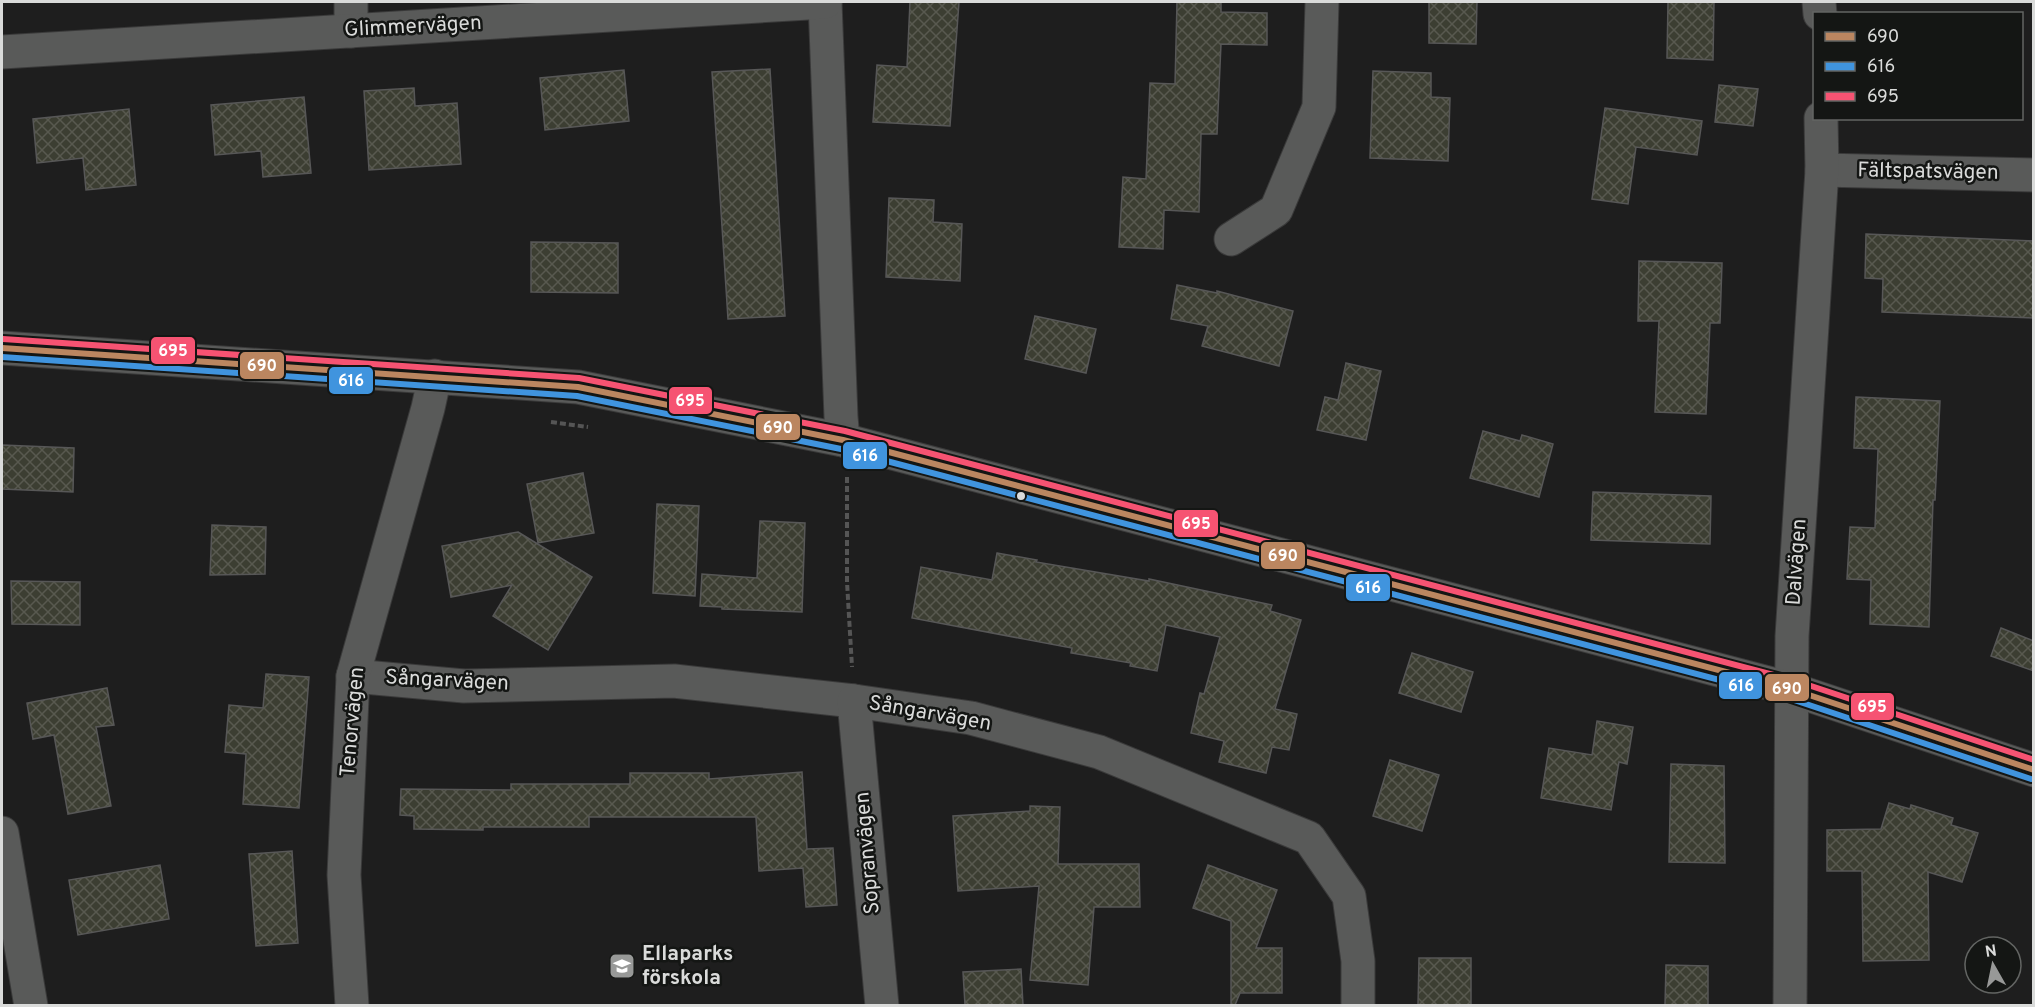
<svg xmlns="http://www.w3.org/2000/svg" width="2035" height="1007" viewBox="0 0 2035 1007" font-family="Overpass,sans-serif">
  <style>
    .building { fill: url(#building-cross-hatch); stroke: #575757; stroke-width: 1.5 }
    .lines { fill: none; stroke-linecap: round; stroke-linejoin: round }
    .street-casing { stroke: #3a3a3a; stroke-width: 35 }
    .secondary-casing { stroke: #3a3a3a; stroke-width: 35 }
    .path { stroke: #555; stroke-width: 4; stroke-dasharray: 6 3; stroke-linecap: butt }
    .street { stroke: #595a59; stroke-width: 33 }
    .secondary { stroke: #595a59; stroke-width: 33 }
    .bus-1-casing { stroke: #141614; stroke-width: 10 }
    .bus-2-casing { stroke: #141614; stroke-width: 10 }
    .bus-3-casing { stroke: #141614; stroke-width: 10 }
    .bus-1 { stroke: #bb8660; stroke-width: 6 }
    .bus-2 { stroke: #4094de; stroke-width: 6 }
    .bus-3 { stroke: #f65372; stroke-width: 6 }
    .bus-dot { fill: #dadbda; stroke: #141614; stroke-width: 2 }
    .labels { text-anchor: middle; dominant-baseline: central; stroke-width: 5; stroke-linejoin: round; paint-order: stroke }
    .street-label { font-size: 21px; fill: #dadbda; stroke: #141614 }
    .poi-label { font-size: 21px; font-weight: bold; fill: #dadbda; stroke: #141614; text-anchor: start }
    .line-badge { stroke: #141614; stroke-width: 2 }
    .badge-label { font-size: 16px; text-anchor: middle; font-weight: bold; fill: #fff }
  </style>
  <defs>
    <pattern id="building-cross-hatch" width="8" height="8" patternUnits="userSpaceOnUse" patternTransform="scale(1.5)"><rect width="8" height="8" fill="#3c3e32"/><path d="M0 0l8 8M0 8l8-8" fill="none" stroke="#58594f"/></pattern>
  </defs>
  <rect width="100%" height="100%" fill="#1e1e1e"/>
  <g class="building">
    <polygon points="910,2 959,2 950,126 873,122 877,65 907,67"/>
    <polygon points="1177,2 1221,2 1221,12 1267,13 1267,45 1221,44 1217,134 1201,134 1199,212 1164,210 1163,249 1119,247 1123,177 1146,179 1150,83 1175,84"/>
    <polygon points="1429,2 1477,2 1476,44 1429,43"/>
    <polygon points="1668,2 1714,2 1713,60 1667,58"/>
    <polygon points="770,69 785,316 728,319 712,72"/>
    <polygon points="624,70 629,121 545,130 540,78"/>
    <polygon points="1373,71 1431,73 1431,97 1450,98 1448,161 1370,158"/>
    <polygon points="1719,85 1758,89 1753,126 1715,122"/>
    <polygon points="414,88 415,106 457,103 461,164 369,170 364,91"/>
    <polygon points="304,97 311,173 263,177 261,151 215,155 211,105"/>
    <polygon points="1605,108 1702,121 1697,155 1636,147 1628,204 1592,199"/>
    <polygon points="129,109 136,185 86,190 83,158 37,163 33,119"/>
    <polygon points="889,198 934,200 933,222 962,224 960,281 886,277"/>
    <polygon points="1866,234 2034,241 2034,318 1882,312 1883,279 1865,278"/>
    <polygon points="531,242 618,243 618,293 531,292"/>
    <polygon points="1639,261 1722,263 1720,323 1710,323 1706,414 1655,412 1659,321 1638,321"/>
    <polygon points="1177,285 1217,293 1217,291 1293,311 1279,366 1202,346 1208,326 1171,319"/>
    <polygon points="1035,316 1096,329 1086,373 1025,359"/>
    <polygon points="1346,363 1381,371 1366,440 1317,430 1325,397 1338,400"/>
    <polygon points="1856,397 1940,401 1935,500 1933,500 1929,627 1870,624 1871,580 1847,579 1850,527 1875,528 1878,449 1854,448"/>
    <polygon points="1483,431 1520,441 1522,435 1553,444 1539,497 1470,478"/>
    <polygon points="2,445 74,448 73,492 2,489"/>
    <polygon points="583,473 594,533 538,543 527,484"/>
    <polygon points="1593,492 1711,496 1710,544 1591,540"/>
    <polygon points="657,504 699,506 695,596 653,593"/>
    <polygon points="760,521 805,523 802,612 722,609 722,607 700,606 702,574 757,578"/>
    <polygon points="212,525 266,527 265,574 210,575"/>
    <polygon points="518,532 592,577 548,650 493,616 512,585 451,597 442,546"/>
    <polygon points="997,553 1037,560 1036,562 1149,581 1149,579 1272,605 1270,611 1301,620 1275,709 1297,714 1289,750 1272,747 1266,773 1219,762 1224,741 1191,733 1200,693 1204,694 1220,637 1166,625 1157,671 1130,666 1131,663 1071,653 1072,648 912,618 921,567 992,580"/>
    <polygon points="11,581 80,582 80,625 12,624"/>
    <polygon points="2001,628 2034,641 2034,671 1991,656"/>
    <polygon points="1412,653 1473,672 1461,712 1399,693"/>
    <polygon points="266,674 309,677 299,808 243,804 246,754 225,752 229,705 263,708"/>
    <polygon points="107,688 114,725 96,727 111,806 68,814 54,735 33,739 27,703"/>
    <polygon points="1597,721 1633,727 1627,764 1619,762 1611,810 1541,798 1549,748 1592,755"/>
    <polygon points="1390,760 1439,775 1422,831 1373,816"/>
    <polygon points="1671,764 1724,766 1725,863 1669,862"/>
    <polygon points="802,772 807,849 833,848 837,905 806,907 803,868 759,871 756,817 589,817 589,827 483,827 483,830 414,829 414,816 400,815 401,789 511,790 511,784 630,784 630,773 709,773 709,779"/>
    <polygon points="1889,803 1910,809 1911,805 1953,818 1951,825 1978,833 1962,882 1928,872 1929,960 1863,961 1862,871 1827,871 1827,830 1881,829"/>
    <polygon points="1030,806 1060,807 1058,864 1139,864 1140,907 1094,907 1088,985 1030,980 1039,886 958,891 953,816 1030,811"/>
    <polygon points="292,851 298,943 256,946 249,854"/>
    <polygon points="160,865 169,919 78,935 69,880"/>
    <polygon points="1208,865 1277,890 1256,948 1282,948 1282,993 1240,993 1235,1005 1231,1005 1231,921 1193,908"/>
    <polygon points="1419,958 1471,958 1471,1005 1418,1005"/>
    <polygon points="1666,965 1708,966 1708,1005 1665,1005"/>
    <polygon points="1021,969 1023,1005 965,1005 963,972"/>
  </g>
  <g class="lines">
    <g class="street-casing">
      <g id="street">
        <polyline points="825,2 841,417 843,440"/>
        <polyline points="1819,2 1820,14"/>
        <polyline points="351,31 351,2"/>
        <polyline points="2,52 825,2"/>
        <polyline points="1822,170 2034,175"/>
        <polyline points="1231,239 1276,210 1319,107 1322,2"/>
        <polyline points="353,676 464,686 674,681 854,701 971,718 1099,752 1309,838 1349,896 1358,961 1358,1006"/>
        <polyline points="854,701 882,1006"/>
        <polyline points="2,833 31,1006"/>
        <polyline points="352,1006 344,875 353,676 428,408 435,376"/>
        <polyline points="1790,1006 1792,636 1822,170 1821,118"/>
      </g>
    </g>
    <g class="secondary-casing">
      <polyline id="secondary" points="2,348 578,387 843,440 1791,689 2034,770"/>
    </g>
    <g class="path">
      <polyline points="551,422 588,427"/>
      <polyline points="847,477 847,582 852,667"/>
    </g>
    <use href="#street" class="street"/>
    <use href="#secondary" class="secondary"/>
    <g class="bus-1-casing">
      <polyline id="bus-1" points="2,348 578,387 843,440 1791,689 2034,770"/>
    </g>
    <g class="bus-2-casing">
      <polyline id="bus-2" points="2,357 577,396 841,449 1788,698 2031,779"/>
    </g>
    <g class="bus-3-casing">
      <polyline id="bus-3" points="3,339 579,378 845,431 1793,680 2034,760"/>
    </g>
    <use href="#bus-1" class="bus-1"/>
    <use href="#bus-2" class="bus-2"/>
    <use href="#bus-3" class="bus-3"/>
  </g>
  <defs>
    <g id="school-square" transform="scale(1.35)"><rect x="-9" y="-9" width="18" height="18" rx="4" fill="#989998" stroke="#141614"/><path d="M0-5L7-2L0 1L-7-2ZM-4 1L0 2.5L4 1V4Q0 6-4 4Z" fill="#fff"/></g>
  </defs>
  <g fill-rule="evenodd">
    <use href="#school-square" x="622" y="966"/>
  </g>
  <circle class="bus-dot" cx="1021" cy="496" r="5"/>
  <g class="labels">
    <g class="street-label">
      <text transform="translate(413 27) rotate(-3)">Glimmervägen</text>
      <text transform="translate(1928 172) rotate(1)">Fältspatsvägen</text>
      <text transform="translate(1797 562) rotate(-86)">Dalvägen</text>
      <text transform="translate(447 681) rotate(3)">Sångarvägen</text>
      <text transform="translate(930 714) rotate(10)">Sångarvägen</text>
      <text transform="translate(353 722) rotate(-85)">Tenorvägen</text>
      <text transform="translate(868 853) rotate(-95)">Sopranvägen</text>
    </g>
    <g class="poi-label">
      <text x="642" y="954">Ellaparks<tspan x="642" dy="24">förskola</tspan></text>
    </g>
  </g>
  <g class="line-badge">
    <rect x="150" y="336" width="46" height="29" rx="6" fill="#f65372"/>
    <rect x="239" y="351" width="46" height="29" rx="6" fill="#bb8660"/>
    <rect x="328" y="366" width="46" height="29" rx="6" fill="#4094de"/>
    <rect x="668" y="386" width="45" height="29" rx="6" fill="#f65372"/>
    <rect x="755" y="413" width="46" height="28" rx="6" fill="#bb8660"/>
    <rect x="842" y="441" width="46" height="29" rx="6" fill="#4094de"/>
    <rect x="1173" y="509" width="46" height="29" rx="6" fill="#f65372"/>
    <rect x="1260" y="541" width="46" height="29" rx="6" fill="#bb8660"/>
    <rect x="1345" y="573" width="46" height="29" rx="6" fill="#4094de"/>
    <rect x="1718" y="671" width="45" height="29" rx="6" fill="#4094de"/>
    <rect x="1764" y="673" width="46" height="29" rx="6" fill="#bb8660"/>
    <rect x="1850" y="692" width="45" height="29" rx="6" fill="#f65372"/>
  </g>
  <g class="badge-label">
    <text x="173" y="356">695</text>
    <text x="262" y="371">690</text>
    <text x="351" y="386">616</text>
    <text x="690" y="406">695</text>
    <text x="778" y="433">690</text>
    <text x="865" y="461">616</text>
    <text x="1196" y="529">695</text>
    <text x="1283" y="561">690</text>
    <text x="1368" y="593">616</text>
    <text x="1741" y="691">616</text>
    <text x="1787" y="694">690</text>
    <text x="1872" y="712">695</text>
  </g>
  <rect width="2035" height="1007" fill="none" stroke="#dadbda" stroke-width="6"/>
  <rect x="1813" y="12" width="210" height="108" fill="#141614" stroke="#636563" stroke-width="1.5"/>
  <rect x="1825" y="32" width="30" height="9" fill="#bb8660" stroke="#636563" stroke-width="1.5"/>
  <text x="1867" y="42" font-size="18" fill="#dadbda">690</text>
  <rect x="1825" y="62" width="30" height="9" fill="#4094de" stroke="#636563" stroke-width="1.5"/>
  <text x="1867" y="72" font-size="18" fill="#dadbda">616</text>
  <rect x="1825" y="92" width="30" height="9" fill="#f65372" stroke="#636563" stroke-width="1.5"/>
  <text x="1867" y="102" font-size="18" fill="#dadbda">695</text>
  <g transform="translate(1993 965) rotate(351)"><circle r="28" fill="#141614" stroke="#636563" stroke-width="1.5"/>
  <path d="M0-4.5L10 22L0 15L-10 22Z" fill="#989998"/>
  <text y="-9" font-size="16" font-weight="bold" text-anchor="middle" fill="#dadbda">N</text>
  </g>
</svg>
